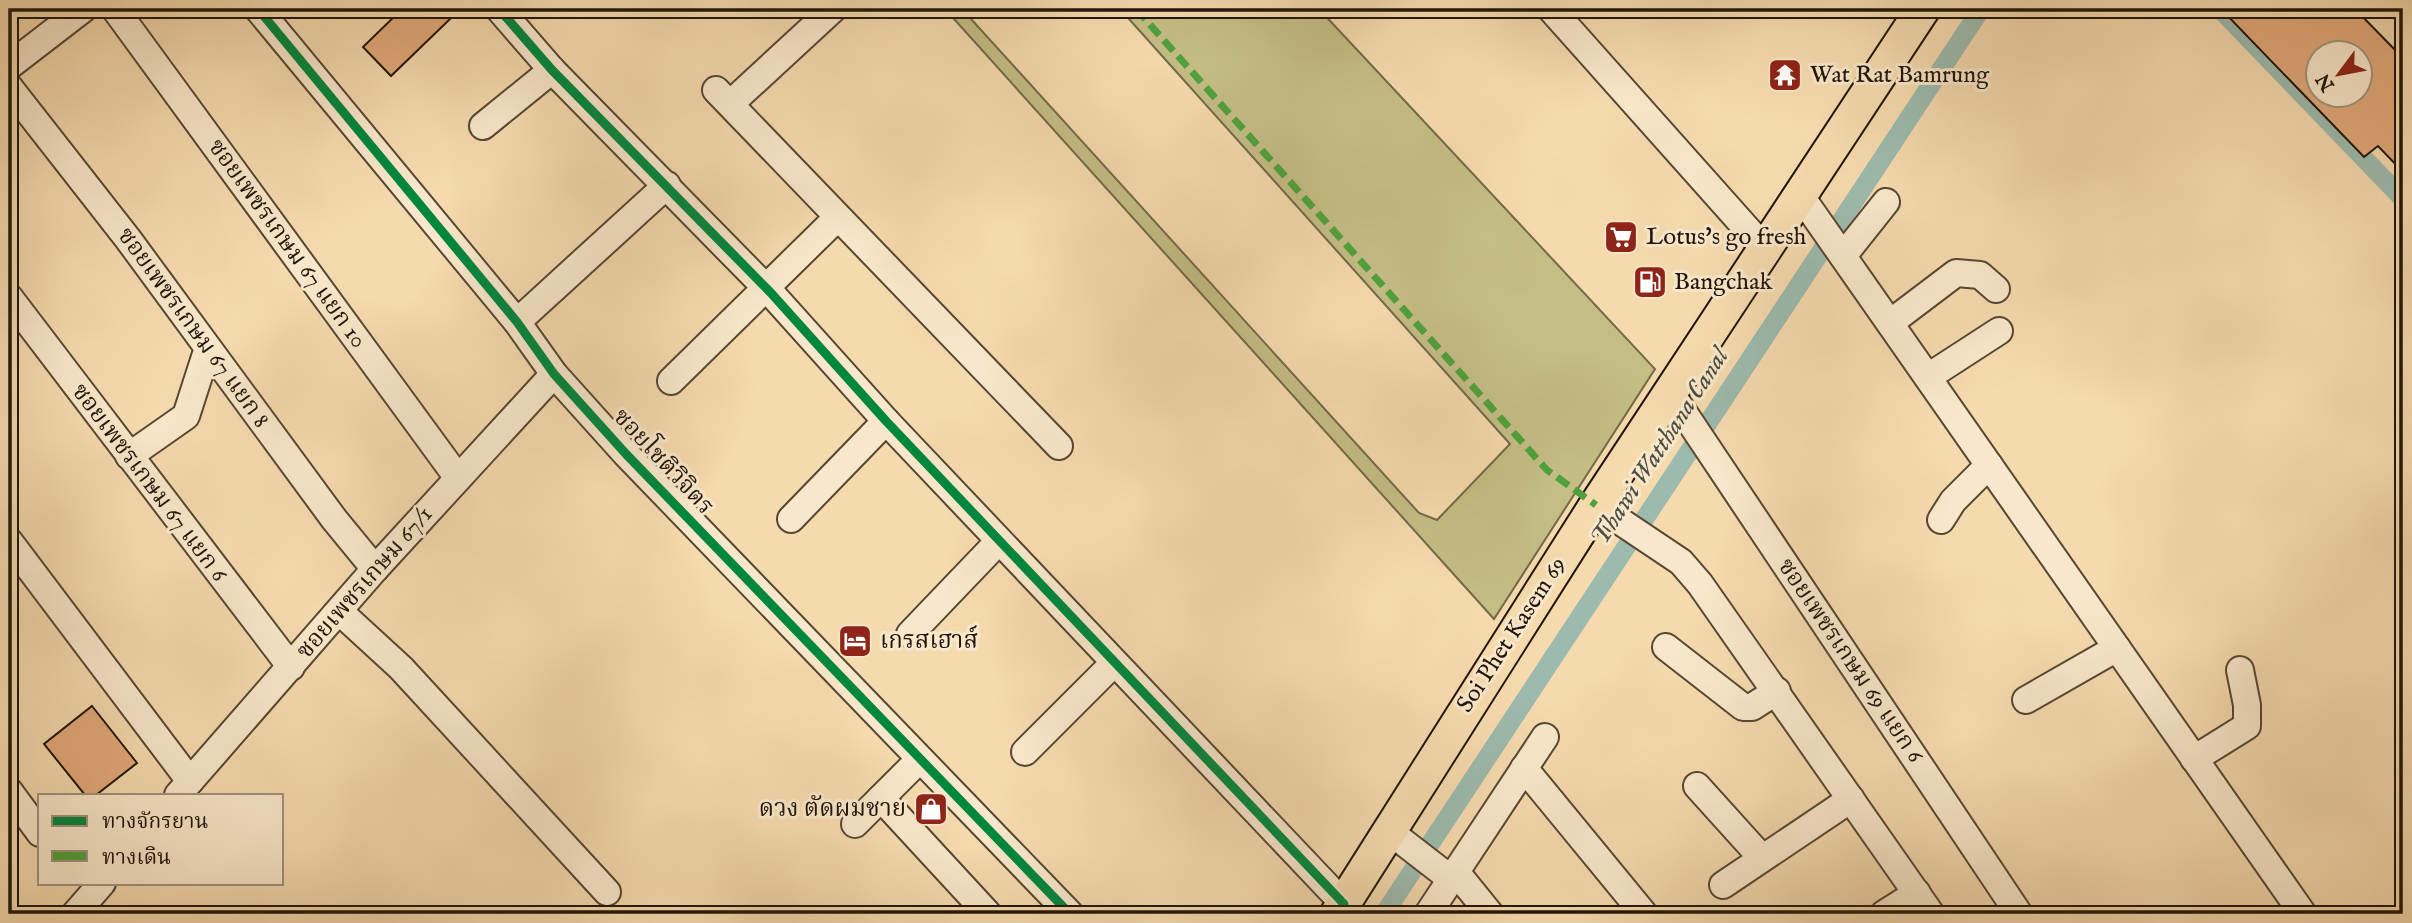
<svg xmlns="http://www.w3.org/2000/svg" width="2412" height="923" viewBox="0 0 2412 923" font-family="'IM FELL English','Noto Serif Thai',serif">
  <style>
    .green { fill: #c4bd85; stroke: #726a48; stroke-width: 2 }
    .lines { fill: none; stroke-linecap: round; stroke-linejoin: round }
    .canal { stroke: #9cbaad; stroke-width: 19 }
    .building { fill: #e1a97b; stroke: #21160a; stroke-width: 2; fill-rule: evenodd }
    .minor-casing { stroke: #564733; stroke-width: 30 }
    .major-casing { stroke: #21160a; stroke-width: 37 }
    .minor { stroke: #f8e7ca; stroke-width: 26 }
    .major { stroke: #f5daae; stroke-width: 33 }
    .quiet { stroke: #50a13e; stroke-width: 7; stroke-dasharray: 14 7; stroke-linecap: butt }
    .cycleway-casing { stroke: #f8e7ca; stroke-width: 13 }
    .cycleway { stroke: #00873e; stroke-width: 9 }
    .labels { text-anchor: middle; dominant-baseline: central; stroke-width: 6; stroke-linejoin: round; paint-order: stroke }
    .poi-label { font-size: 24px; fill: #21160a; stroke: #f8e7ca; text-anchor: start }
    .street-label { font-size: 24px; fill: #21160a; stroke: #f8e7ca }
    .water-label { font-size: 26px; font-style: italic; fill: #4c4f43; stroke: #f8e7ca }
  </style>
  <rect width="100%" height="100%" fill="#f5daae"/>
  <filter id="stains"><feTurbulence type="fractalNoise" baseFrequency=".00286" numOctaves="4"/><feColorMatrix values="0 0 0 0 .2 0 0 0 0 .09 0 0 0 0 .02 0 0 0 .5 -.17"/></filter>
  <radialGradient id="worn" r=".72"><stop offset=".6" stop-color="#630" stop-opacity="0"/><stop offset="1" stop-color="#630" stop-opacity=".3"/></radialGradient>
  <polygon class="green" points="945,9 962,9 1419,513 1437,520 1510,444 1120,9 1319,9 1655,369 1494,619"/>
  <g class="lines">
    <g class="canal">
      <polyline points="2220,9 2403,199"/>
      <polyline points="1384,914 1981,9"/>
    </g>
  </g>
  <g class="building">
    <polygon points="402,9 440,9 450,19 391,76 363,47"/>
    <path d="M 2221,9 L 2355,9 L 2403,58 L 2403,172 L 2378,146 L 2364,157 ZM 2318,52 L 2360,52 L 2360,94 L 2318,94 Z"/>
    <polygon points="92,706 137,763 96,795 85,795 44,744"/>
  </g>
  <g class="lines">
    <g class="minor-casing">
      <g id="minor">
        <polyline points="115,9 458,478"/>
        <polyline points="258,9 517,322 554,374 626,454 1070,914"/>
        <polyline points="499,9 552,70 771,293 886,421 1344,904"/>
        <polyline points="1551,9 1764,248"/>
        <polyline points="9,66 83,9"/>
        <polyline points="9,87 128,239 334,519 375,569"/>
        <polyline points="716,90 1059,446"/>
        <polyline points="730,104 833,9"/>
        <polyline points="483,126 552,70"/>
        <polyline points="1800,195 2303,914"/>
        <polyline points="1843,256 1886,202"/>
        <polyline points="9,297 291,667"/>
        <polyline points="517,322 667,185"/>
        <polyline points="1890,323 1956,273 1980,275 1996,289"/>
        <polyline points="1928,377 1999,331"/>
        <polyline points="671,381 838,217"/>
        <polyline points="1670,392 2019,914"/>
        <polyline points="129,456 186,416 205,357"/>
        <polyline points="1596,505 1681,562 1700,584 1931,914"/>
        <polyline points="791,519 886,421"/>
        <polyline points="1941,520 1953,501 1989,465"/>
        <polyline points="9,541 190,781"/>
        <polyline points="340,612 401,668 607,892"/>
        <polyline points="910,634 999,541"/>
        <polyline points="1666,647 1743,707 1752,707 1777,691"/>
        <polyline points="2026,700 2117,648"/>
        <polyline points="1025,752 1114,663"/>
        <polyline points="2194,759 2247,726 2247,705 2240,670"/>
        <polyline points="1524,768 1644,914"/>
        <polyline points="1697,786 1762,858"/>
        <polyline points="9,791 40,833"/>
        <polyline points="178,795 375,569 554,374"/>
        <polyline points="881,798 988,914"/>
        <polyline points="855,824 910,769"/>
        <polyline points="1389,831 1451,879"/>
        <polyline points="1456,872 1490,914"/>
        <polyline points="1723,885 1851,799"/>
        <polyline points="75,914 102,883"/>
        <polyline points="1428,914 1545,737"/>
        <polyline points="1884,914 1917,893"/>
      </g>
    </g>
    <g class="major-casing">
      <polyline id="major" points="1337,914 1596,505 1923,9"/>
    </g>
    <use href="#minor" class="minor"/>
    <use href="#major" class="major"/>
    <polyline class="quiet" points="1136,9 1547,470 1596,505"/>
    <g class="cycleway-casing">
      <g id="cycleway">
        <polyline points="258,9 517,322 554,374 626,454 1070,914"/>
        <polyline points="499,9 552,70 771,293 886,421 1344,904"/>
      </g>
    </g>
    <use href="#cycleway" class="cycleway"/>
  </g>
  <defs>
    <g id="temple-square" transform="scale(1.75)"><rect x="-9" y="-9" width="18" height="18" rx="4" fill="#8f2418" stroke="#f8e7ca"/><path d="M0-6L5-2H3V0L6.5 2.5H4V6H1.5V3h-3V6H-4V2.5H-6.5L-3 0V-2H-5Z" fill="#fff"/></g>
    <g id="supermarket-square" transform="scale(1.75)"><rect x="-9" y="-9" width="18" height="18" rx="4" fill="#8f2418" stroke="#f8e7ca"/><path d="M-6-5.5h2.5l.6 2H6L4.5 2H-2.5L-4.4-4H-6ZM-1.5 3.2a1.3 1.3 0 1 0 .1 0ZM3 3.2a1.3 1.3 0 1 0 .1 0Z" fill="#fff"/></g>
    <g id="fuel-square" transform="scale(1.75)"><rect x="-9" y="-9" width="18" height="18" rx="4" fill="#8f2418" stroke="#f8e7ca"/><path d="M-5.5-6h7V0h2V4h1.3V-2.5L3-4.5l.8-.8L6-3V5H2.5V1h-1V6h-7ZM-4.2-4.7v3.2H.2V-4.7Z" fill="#fff"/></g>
    <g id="hotel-square" transform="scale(1.75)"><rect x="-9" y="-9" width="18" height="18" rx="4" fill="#8f2418" stroke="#f8e7ca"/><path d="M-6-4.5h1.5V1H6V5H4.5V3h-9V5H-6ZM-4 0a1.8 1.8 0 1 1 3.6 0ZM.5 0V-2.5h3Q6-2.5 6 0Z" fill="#fff"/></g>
    <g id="shop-square" transform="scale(1.75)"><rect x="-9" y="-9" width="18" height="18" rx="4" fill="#8f2418" stroke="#f8e7ca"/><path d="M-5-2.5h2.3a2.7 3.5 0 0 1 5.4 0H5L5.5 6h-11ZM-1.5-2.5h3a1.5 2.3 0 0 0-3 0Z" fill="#fff"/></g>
  </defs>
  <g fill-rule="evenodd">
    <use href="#temple-square" x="1785" y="75"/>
    <use href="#supermarket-square" x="1621" y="237"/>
    <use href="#fuel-square" x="1650" y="282"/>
    <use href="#hotel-square" x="855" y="641"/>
    <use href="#shop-square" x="931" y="809"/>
  </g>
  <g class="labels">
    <g class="poi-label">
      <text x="1810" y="75">Wat Rat Bamrung</text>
      <text x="1646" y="237">Lotus's go fresh</text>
      <text x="1674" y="282">Bangchak</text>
      <text x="880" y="641">เกรสเฮาส์</text>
      <text x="906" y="809" text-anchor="end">ดวง ตัดผมชาย</text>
    </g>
    <g class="street-label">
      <text transform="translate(287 244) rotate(54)">ซอยเพชรเกษม 67 แยก 10</text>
      <text transform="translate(193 328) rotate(54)">ซอยเพชรเกษม 67 แยก 8</text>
      <text transform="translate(663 462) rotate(47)">ซอยโชติวิจิตร</text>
      <text transform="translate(149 483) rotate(53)">ซอยเพชรเกษม 67 แยก 6</text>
      <text transform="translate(365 583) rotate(-49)">ซอยเพชรเกษม 67/1</text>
      <text transform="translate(1512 635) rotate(-57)">Soi Phet Kasem 69</text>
      <text transform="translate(1850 661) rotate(56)">ซอยเพชรเกษม 69 แยก 6</text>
    </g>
    <g class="water-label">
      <text transform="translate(1660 447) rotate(-57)">Thawi Watthana Canal</text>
    </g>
  </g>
  <rect width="2412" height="923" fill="none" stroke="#f5daae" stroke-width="35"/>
  <rect x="10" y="10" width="2391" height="902" fill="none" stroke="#21160a" stroke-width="3.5"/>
  <rect x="18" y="18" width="2377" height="888" fill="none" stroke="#21160a" stroke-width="2"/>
  <rect x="38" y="794" width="245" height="91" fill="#f8e7ca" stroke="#a2937d" stroke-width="2"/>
  <rect x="52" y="816" width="35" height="10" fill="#00873e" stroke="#a2937d" stroke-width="2"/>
  <text x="102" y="828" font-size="21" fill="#21160a">ทางจักรยาน</text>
  <rect x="52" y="851" width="35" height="10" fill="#50a13e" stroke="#a2937d" stroke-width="2"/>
  <text x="102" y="864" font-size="21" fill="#21160a">ทางเดิน</text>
  <g transform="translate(2339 74) rotate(238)"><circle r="33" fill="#f8e7ca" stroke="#a2937d" stroke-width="2"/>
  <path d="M0-5L12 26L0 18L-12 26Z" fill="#8f2418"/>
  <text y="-10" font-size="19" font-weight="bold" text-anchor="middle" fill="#21160a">N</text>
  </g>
  <rect width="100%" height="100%" filter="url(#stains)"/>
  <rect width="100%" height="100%" fill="url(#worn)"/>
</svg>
